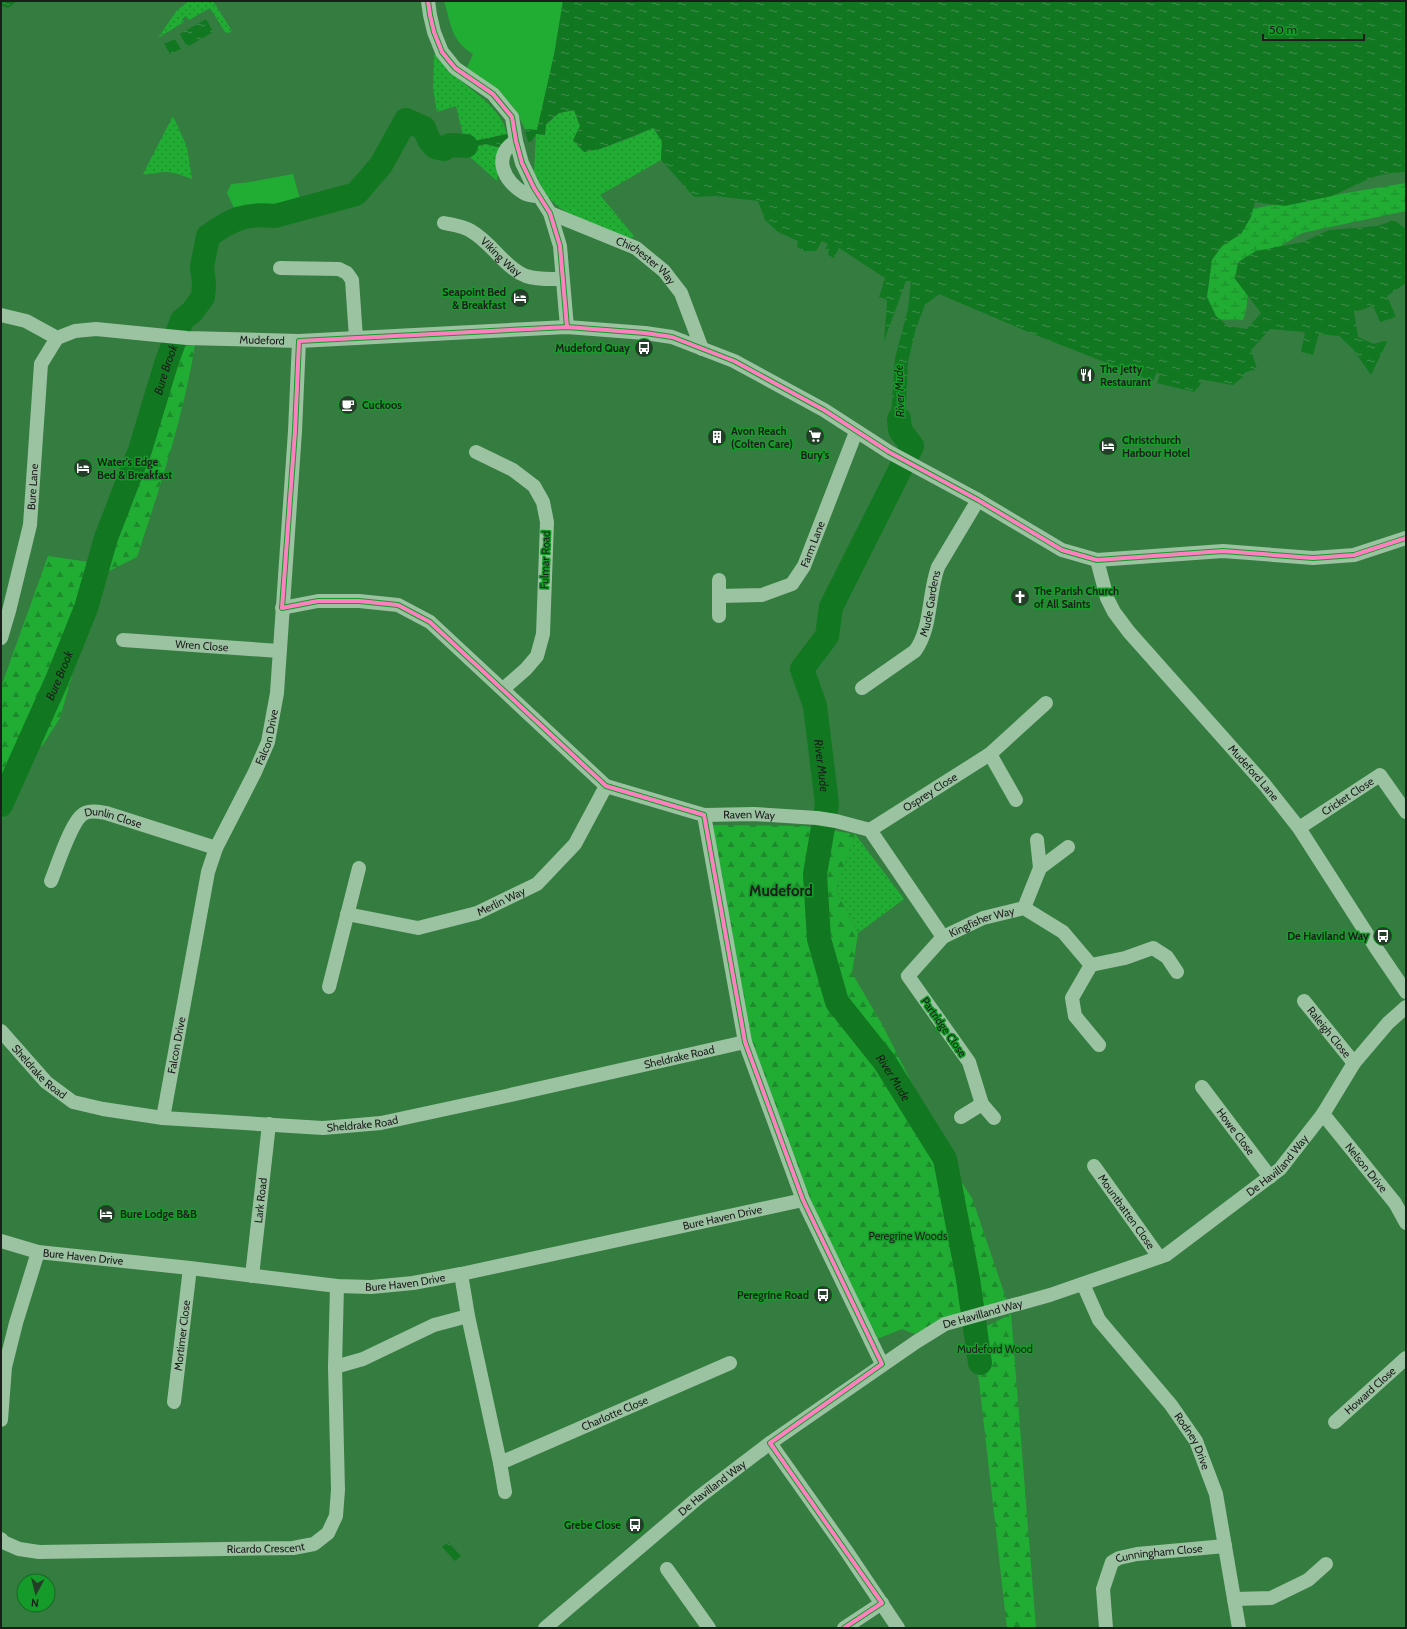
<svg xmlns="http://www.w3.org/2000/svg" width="1407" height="1629" viewBox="0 0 1407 1629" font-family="Cabin,sans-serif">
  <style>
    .grass { fill: url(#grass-dots) }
    .forest { fill: url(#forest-firs) }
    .wetland { fill: url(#wetland-marsh) }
    .green { fill: #21ad34 }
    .water { fill: url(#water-ripples) }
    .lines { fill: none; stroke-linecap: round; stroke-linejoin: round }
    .river { stroke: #117821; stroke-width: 24 }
    .minor { stroke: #9bc2a1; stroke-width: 14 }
    .cycleway-casing { stroke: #159b29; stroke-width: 6 }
    .cycleway { stroke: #ff80c0; stroke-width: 4 }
    .labels { text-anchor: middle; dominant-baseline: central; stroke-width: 3; stroke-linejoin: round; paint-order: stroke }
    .street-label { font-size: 11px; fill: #1d1d1d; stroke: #159b29 }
    .poi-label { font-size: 11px; font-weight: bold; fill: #1d1d1d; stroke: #159b29; text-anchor: start }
    .park-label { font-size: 11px; fill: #1b1d1b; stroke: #159b29 }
    .water-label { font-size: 12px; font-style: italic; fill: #191d1a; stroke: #159b29 }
    .district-label { font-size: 15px; font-weight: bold; fill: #1d1d1d; stroke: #159b29 }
  </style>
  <defs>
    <pattern id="grass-dots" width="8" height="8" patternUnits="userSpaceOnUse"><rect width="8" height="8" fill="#21ad34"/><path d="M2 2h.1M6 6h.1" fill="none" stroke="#1c8c2b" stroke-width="1.8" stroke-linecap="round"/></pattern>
    <pattern id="forest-firs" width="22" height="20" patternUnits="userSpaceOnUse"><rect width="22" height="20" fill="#21ad34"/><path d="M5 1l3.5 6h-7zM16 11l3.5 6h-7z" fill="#1c8c2b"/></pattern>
    <pattern id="wetland-marsh" width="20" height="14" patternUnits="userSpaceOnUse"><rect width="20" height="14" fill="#21ad34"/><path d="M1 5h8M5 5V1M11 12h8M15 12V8" fill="none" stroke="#1c8c2b"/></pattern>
    <pattern id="water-ripples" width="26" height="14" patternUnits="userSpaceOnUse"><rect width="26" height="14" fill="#117821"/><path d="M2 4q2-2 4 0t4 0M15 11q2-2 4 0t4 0" fill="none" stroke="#448c4f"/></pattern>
  </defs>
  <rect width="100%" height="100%" fill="#347c3f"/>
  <g class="grass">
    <polygon points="189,1 213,1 232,31 228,33 225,32 210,8 189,20 186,16 182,19 184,22 158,38 177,10"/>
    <path d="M 434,54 C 443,63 451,73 461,81 C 479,96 501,109 507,134 L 465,143 L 456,106 L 437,112 L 433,88 Z"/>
    <polygon points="574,110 580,126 600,149 633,137 653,128 662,141 661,160 600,195 634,236 630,239 580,220 560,208 546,196 534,172 536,134 559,113"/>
    <path d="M 173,116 L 187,147 L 192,179 C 184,176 175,172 166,172 C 158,172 151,175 143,174 Z"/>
    <polygon points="486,144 501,148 497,181 469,156 467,148"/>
    <polygon points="855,834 904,899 858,933 836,890"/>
  </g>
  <g class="forest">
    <path d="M 195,345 C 183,418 160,487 137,557 L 103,574 L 73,658 L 72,676 L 60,718 L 42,746 L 36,744 L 1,822 L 1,687 L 48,556 L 103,564 L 120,516 L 140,450 L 177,347 Z"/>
    <polygon points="712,825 804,826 855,834 836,890 858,933 852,973 883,1026 962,1183 972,1198 1007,1301 941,1319 915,1334 902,1329 877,1339 809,1200 751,1040"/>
    <polygon points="1011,1314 1036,1628 1007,1628 975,1346 967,1336"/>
  </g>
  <polygon class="wetland" points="1406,183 1406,211 1302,233 1251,264 1246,311 1243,320 1205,319 1202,250 1244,210"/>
  <g class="green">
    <path d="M 444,1 L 563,1 L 554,55 L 537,130 L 525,129 L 515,109 L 496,91 L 466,70 L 473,54 C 451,41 451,24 444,1 Z"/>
    <polygon points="293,174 300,199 237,214 227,193 231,184 250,182"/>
  </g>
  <g class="water">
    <polygon points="1,1 17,1 8,8 1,5"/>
    <polygon points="563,1 1406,1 1406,172 1390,173 1373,177 1332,196 1285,206 1255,202 1251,217 1241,234 1222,246 1212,260 1207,297 1216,316 1228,326 1247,329 1261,313 1235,279 1238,262 1256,251 1303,242 1329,230 1378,226 1394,220 1406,229 1406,283 1387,296 1396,317 1380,322 1373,306 1354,312 1358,337 1374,344 1388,340 1371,375 1353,349 1339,336 1319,334 1313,355 1301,352 1305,332 1270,329 1251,350 1257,369 1244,373 1244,376 1233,385 1199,379 1201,384 1194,392 1157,383 1160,374 1157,372 1153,381 1033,334 939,294 925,305 916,328 908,362 905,425 920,451 906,444 890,430 895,358 908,309 911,281 906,281 884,341 887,302 886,299 879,297 885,278 839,248 834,258 828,255 829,251 825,249 828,244 822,241 816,251 804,251 797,247 798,241 778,232 765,220 758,201 715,196 694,197 661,160 662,141 653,128 600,149 584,152 573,140 580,126 574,110 559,113 546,124 545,135 536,134 531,142 528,142 525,129 537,130 554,55"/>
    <polygon points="206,19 213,32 187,47 180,34"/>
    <polygon points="175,39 181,49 170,54 164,44"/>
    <polygon points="507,134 508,141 501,148 486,144 467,148 465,143"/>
    <polygon points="448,1542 461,1556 455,1561 442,1547"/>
  </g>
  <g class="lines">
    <g class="river">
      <path id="s1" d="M 899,419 L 900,430 L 912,446 L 831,607 L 827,636 L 802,669 L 815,706 L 827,804 L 815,874 L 819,939 L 837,1002 L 884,1061 L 945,1159 L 968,1279 L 980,1363"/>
      <path id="s2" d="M 1,805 L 57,680 L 86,608 L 106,538 L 140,450 L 166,364 L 182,320 L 192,312 L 203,297 L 204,284 L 202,267 L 208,236 C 232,219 245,213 275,216 L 356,194 L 381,165 L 406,120 L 424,128 L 429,140 L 435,147 L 444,149 L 450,145 L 466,146"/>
    </g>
    <g class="minor">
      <polyline points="428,1 430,15 434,32 442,52 455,68 493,94 512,117 516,141 522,163 534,188 550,213 560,246 567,327"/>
      <path d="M 516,141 C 491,155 504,182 524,193 C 528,196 535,196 539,196"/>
      <path id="s3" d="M 550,213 L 636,248 L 664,271 L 681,293 L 702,349"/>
      <path id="s4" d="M 444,223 C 453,225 463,226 471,231 C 491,242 505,268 526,276 C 538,280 550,279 562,279"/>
      <polyline points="280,268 339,269 347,273 352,280 356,338"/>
      <polyline points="1,315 26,321 57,338"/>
      <path id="s5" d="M 57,338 L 75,331 L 96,329 L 187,338 L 299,341 L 567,327 L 645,333 L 672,337 L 734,361 L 824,410 L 889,452 L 978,500 L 1062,550 L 1097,560 L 1223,551 L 1313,558 L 1354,555 L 1406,538"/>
      <polyline points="476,452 513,470 534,486 543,502 547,522 543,634 537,656 526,669 503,689"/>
      <path id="s6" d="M 1097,560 L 1107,598 L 1114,612 L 1129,632 L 1265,785 L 1299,828 L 1376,948 L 1406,992"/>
      <polyline points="719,580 719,616"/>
      <path id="s7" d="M 719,596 L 762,595 L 792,584 L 804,566 L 856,432"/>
      <path id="s8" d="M 282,608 L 318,601 L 359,601 L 398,605 L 430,622 L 606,786 L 704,815 L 754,814 L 817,818 L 836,821 L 870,830 L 943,937"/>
      <path id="s9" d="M 1,638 L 9,611 L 30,525 L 41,364 L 57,338"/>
      <path id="s10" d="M 123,640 L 279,651"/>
      <path id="s11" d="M 862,688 L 915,651 C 932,628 928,594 938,567 L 978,500"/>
      <polyline points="990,754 1016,800"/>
      <polyline points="704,815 745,1042 803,1200 882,1364"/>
      <path id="s12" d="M 1299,828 L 1380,775 L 1406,812"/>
      <path id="s13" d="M 870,830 L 990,754 L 1046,703"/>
      <polyline points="1037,840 1040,868"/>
      <path id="s14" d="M 51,881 C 57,867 72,818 85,813 C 92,810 100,812 106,813 L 216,848"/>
      <polyline points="1024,908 1040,868 1068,847"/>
      <path id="s15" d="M 347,914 L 418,928 L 477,913 L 537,884 L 575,844 L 606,786"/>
      <polyline points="1091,965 1072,998 1075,1016 1099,1045"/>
      <polyline points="329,987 359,868"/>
      <path id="s16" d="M 1304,1001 L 1354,1063"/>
      <path id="s17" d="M 1,1031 L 46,1082 L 73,1102 L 103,1109 L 163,1118 L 323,1128 L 381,1123 L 497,1098 L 745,1042"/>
      <path id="s18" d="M 1202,1087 L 1270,1177"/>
      <path id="s19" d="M 1323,1114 L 1395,1203 L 1406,1223"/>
      <polyline points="961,1117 982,1104"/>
      <path id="s20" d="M 163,1118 L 208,872 L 216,848 L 255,772 L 268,742 L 277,693 L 295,431 L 299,341"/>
      <path id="s21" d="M 994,1118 L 982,1104 L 969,1062 L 908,976 L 943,937 L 983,918 L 1024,908 L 1063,932 L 1091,965 L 1125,958 L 1153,948 L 1167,957 L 1177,972"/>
      <path id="s22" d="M 1094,1166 L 1159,1257"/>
      <path id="s23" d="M 1,1241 L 38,1252 L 190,1268 L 337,1286 L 371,1287 L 413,1283 L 461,1274 L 803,1200"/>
      <path id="s24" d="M 461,1274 L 468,1316 L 500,1463 L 730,1363"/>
      <path id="s25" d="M 252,1276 L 269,1124"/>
      <path id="s26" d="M 1083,1284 L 1099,1320 L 1171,1405 L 1196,1441 L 1216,1494 L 1239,1628"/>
      <polyline points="335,1367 363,1359 434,1325 468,1316"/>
      <path id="s27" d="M 174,1402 L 190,1268"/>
      <polyline points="1,1420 5,1367 16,1323 38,1252"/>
      <path id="s28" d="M 1335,1422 L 1406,1358"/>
      <polyline points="770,1443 845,1549 898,1628"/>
      <polyline points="500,1463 505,1492"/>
      <path id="s29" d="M 1,1539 L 3,1542 L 19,1549 L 39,1552 L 293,1548 L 314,1544 L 328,1533 L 336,1516 L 338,1490 L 335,1367 L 337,1286"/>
      <polyline points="667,1569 709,1628"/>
      <polyline points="1234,1599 1271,1598 1308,1580 1326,1564"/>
      <path id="s30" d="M 545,1628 L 699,1497 L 770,1443 L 916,1342 L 945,1324 L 1050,1295 L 1166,1255 L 1280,1169 L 1323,1114 L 1354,1063 L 1388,1023 L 1406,1007"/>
      <polyline points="844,1628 882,1603"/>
      <path id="s31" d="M 1106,1628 L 1103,1589 L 1112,1562 L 1119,1558 L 1137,1554 L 1225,1546"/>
    </g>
    <g class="cycleway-casing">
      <g id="cycleway">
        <polyline points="428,1 430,15 434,32 442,52 455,68 493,94 512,117 516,141 522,163 534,188 550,213 560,246 567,327"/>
        <polyline points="844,1628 882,1603 770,1443 882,1364 803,1200 745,1042 704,815 606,786 430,622 398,605 359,601 318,601 282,608 295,431 299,341 567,327 645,333 672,337 734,361 824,410 889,452 978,500 1062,550 1097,560 1223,551 1313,558 1354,555 1406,538"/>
      </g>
    </g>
    <use href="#cycleway" class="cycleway"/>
  </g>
  <defs>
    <g id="hotel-disc" transform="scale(1)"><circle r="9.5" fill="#253e29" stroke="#159b29"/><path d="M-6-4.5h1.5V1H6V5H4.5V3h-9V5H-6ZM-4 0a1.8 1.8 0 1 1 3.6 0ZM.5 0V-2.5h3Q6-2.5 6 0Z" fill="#fff"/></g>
    <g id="bus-disc" transform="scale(1)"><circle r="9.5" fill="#253e29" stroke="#159b29"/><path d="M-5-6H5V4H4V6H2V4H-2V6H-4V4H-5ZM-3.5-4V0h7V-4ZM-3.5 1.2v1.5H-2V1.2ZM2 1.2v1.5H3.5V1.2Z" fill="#fff"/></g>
    <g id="restaurant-disc" transform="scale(1)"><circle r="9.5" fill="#253e29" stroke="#159b29"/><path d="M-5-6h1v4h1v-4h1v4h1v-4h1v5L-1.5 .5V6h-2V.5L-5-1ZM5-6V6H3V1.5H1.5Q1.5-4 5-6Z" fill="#fff"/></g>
    <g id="cafe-disc" transform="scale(1)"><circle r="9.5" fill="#253e29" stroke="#159b29"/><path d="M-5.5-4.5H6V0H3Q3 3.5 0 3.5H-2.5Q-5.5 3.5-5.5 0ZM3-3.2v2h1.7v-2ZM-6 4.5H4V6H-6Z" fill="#fff"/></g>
    <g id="supermarket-disc" transform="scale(1)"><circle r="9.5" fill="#253e29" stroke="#159b29"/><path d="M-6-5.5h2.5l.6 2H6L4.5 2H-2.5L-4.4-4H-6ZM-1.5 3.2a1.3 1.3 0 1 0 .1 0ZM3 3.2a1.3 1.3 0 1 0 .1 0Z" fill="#fff"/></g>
    <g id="building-disc" transform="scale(1)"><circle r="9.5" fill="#253e29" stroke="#159b29"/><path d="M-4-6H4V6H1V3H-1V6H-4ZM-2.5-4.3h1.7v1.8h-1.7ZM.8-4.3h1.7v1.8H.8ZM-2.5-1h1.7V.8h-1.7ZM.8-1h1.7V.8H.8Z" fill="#fff"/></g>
    <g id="church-disc" transform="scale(1)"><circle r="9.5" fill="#253e29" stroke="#159b29"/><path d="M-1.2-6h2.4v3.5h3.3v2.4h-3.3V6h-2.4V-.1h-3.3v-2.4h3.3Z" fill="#fff"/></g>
  </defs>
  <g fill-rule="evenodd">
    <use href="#hotel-disc" x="520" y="298"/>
    <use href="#bus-disc" x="644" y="348"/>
    <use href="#restaurant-disc" x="1086" y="375"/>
    <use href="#cafe-disc" x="348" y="405"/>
    <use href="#supermarket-disc" x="815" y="436"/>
    <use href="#building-disc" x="717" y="437"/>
    <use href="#hotel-disc" x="1108" y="446"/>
    <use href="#hotel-disc" x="83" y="468"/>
    <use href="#church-disc" x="1020" y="597"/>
    <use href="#bus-disc" x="1383" y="936"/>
    <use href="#hotel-disc" x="106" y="1214"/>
    <use href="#bus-disc" x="823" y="1295"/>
    <use href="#bus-disc" x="635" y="1525"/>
  </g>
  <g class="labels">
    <g class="street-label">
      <text stroke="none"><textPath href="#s4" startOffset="68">Viking Way</textPath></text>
      <text stroke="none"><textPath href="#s3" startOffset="108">Chichester Way</textPath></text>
      <text stroke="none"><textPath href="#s5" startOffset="207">Mudeford</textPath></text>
      <text stroke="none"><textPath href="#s9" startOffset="155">Bure Lane</textPath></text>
      <text stroke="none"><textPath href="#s7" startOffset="120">Farm Lane</textPath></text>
      <text transform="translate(545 560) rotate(-88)">Fulmar Road</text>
      <text stroke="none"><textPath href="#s11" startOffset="115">Mude Gardens</textPath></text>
      <text stroke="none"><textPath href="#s10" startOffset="79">Wren Close</textPath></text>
      <text stroke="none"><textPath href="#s20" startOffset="398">Falcon Drive</textPath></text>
      <text stroke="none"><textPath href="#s6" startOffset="268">Mudeford Lane</textPath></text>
      <text stroke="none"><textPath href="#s13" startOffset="71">Osprey Close</textPath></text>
      <text stroke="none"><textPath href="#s12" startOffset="58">Cricket Close</textPath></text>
      <text stroke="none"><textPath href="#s8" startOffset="541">Raven Way</textPath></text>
      <text stroke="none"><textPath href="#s14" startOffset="106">Dunlin Close</textPath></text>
      <text stroke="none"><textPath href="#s15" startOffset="160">Merlin Way</textPath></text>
      <text stroke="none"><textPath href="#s21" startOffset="262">Kingfisher Way</textPath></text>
      <text transform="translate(944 1027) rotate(55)">Partridge Close</text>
      <text stroke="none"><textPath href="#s16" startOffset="40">Raleigh Close</textPath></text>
      <text stroke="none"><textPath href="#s20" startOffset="74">Falcon Drive</textPath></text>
      <text stroke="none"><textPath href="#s17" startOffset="717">Sheldrake Road</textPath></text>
      <text stroke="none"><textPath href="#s17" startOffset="56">Sheldrake Road</textPath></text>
      <text stroke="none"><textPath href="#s17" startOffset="393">Sheldrake Road</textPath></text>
      <text stroke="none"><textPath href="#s18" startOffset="56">Howe Close</textPath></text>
      <text stroke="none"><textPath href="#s30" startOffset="878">De Havilland Way</textPath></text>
      <text stroke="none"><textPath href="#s19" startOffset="69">Nelson Drive</textPath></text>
      <text stroke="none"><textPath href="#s25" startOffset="76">Lark Road</textPath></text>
      <text stroke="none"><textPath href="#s22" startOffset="56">Mountbatten Close</textPath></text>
      <text stroke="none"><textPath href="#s23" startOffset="732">Bure Haven Drive</textPath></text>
      <text stroke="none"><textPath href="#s23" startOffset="84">Bure Haven Drive</textPath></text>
      <text stroke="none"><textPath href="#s23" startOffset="408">Bure Haven Drive</textPath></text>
      <text stroke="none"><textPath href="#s30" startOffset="542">De Havilland Way</textPath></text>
      <text stroke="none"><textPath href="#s27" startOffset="67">Mortimer Close</textPath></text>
      <text stroke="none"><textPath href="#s28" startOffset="47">Howard Close</textPath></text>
      <text stroke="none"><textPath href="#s24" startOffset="318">Charlotte Close</textPath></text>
      <text stroke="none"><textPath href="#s26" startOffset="193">Rodney Drive</textPath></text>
      <text stroke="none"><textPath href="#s30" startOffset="218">De Havilland Way</textPath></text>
      <text stroke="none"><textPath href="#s29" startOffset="268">Ricardo Crescent</textPath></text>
      <text stroke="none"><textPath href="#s31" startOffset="116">Cunningham Close</textPath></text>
    </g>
    <g class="poi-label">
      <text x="506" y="292" text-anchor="end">Seapoint Bed<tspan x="506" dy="13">&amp; Breakfast</tspan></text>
      <text x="630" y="348" text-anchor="end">Mudeford Quay</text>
      <text x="1100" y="369">The Jetty<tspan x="1100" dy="13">Restaurant</tspan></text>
      <text x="362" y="405">Cuckoos</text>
      <text x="731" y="431">Avon Reach<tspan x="731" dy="13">(Colten Care)</tspan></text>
      <text x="1122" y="440">Christchurch<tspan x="1122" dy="13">Harbour Hotel</tspan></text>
      <text x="815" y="455" text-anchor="middle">Bury's</text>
      <text x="97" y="462">Water's Edge<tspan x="97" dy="13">Bed &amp; Breakfast</tspan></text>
      <text x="1034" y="591">The Parish Church<tspan x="1034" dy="13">of All Saints</tspan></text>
      <text x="1369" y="936" text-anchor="end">De Haviland Way</text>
      <text x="120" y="1214">Bure Lodge B&amp;B</text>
      <text x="809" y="1295" text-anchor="end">Peregrine Road</text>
      <text x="621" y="1525" text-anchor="end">Grebe Close</text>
    </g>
    <g class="park-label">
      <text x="908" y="1236">Peregrine Woods</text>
      <text x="995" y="1349">Mudeford Wood</text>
    </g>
    <g class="water-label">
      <text stroke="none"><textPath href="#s2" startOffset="466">Bure Brook</textPath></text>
      <text transform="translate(899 391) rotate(-92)">River Mude</text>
      <text stroke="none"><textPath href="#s2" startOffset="142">Bure Brook</textPath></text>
      <text stroke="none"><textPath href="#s1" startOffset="381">River Mude</textPath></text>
      <text stroke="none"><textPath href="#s1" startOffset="716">River Mude</textPath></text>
    </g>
    <g class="district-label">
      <text x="781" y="891">Mudeford</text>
    </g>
  </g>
  <rect width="1407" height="1629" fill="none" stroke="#1d1d1d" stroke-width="4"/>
  <g transform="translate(36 1593) rotate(187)"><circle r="19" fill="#159b29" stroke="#186924"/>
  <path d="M0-3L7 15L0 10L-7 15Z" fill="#253e29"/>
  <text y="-6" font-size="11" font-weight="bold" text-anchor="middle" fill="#1d1d1d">N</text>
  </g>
  <path d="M1263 34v6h101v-6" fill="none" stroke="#1d1d1d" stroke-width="2"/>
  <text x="1269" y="34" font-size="12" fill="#1d1d1d" stroke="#159b29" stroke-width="3" paint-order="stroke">50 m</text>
</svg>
